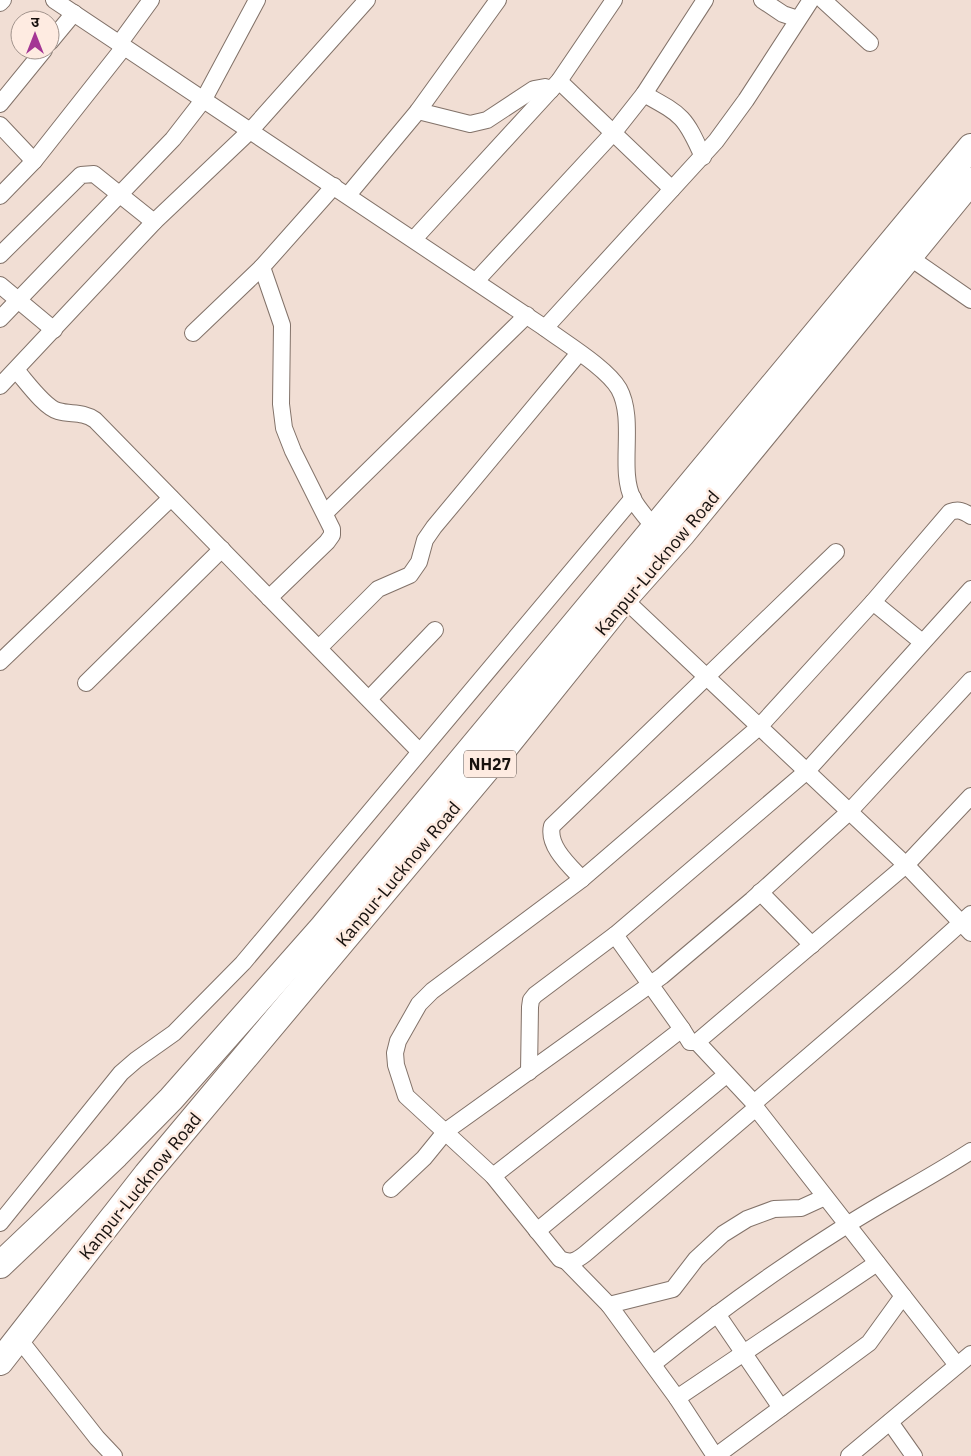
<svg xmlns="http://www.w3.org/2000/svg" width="971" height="1456" viewBox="0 0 971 1456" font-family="'IBM Plex Sans','Noto Sans Devanagari',sans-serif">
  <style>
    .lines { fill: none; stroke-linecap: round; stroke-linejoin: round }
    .minor-casing { stroke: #827269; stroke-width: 18 }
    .trunk-casing { stroke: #827269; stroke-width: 28 }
    .minor { stroke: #fff; stroke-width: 16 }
    .trunk { stroke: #fff; stroke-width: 26 }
    .labels { text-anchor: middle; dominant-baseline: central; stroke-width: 5; stroke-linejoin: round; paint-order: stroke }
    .shield { fill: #feebe1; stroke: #5d534e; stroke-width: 1 }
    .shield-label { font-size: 16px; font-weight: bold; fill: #18120f }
    .street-label { font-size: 18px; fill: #18120f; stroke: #feebe1 }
  </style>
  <rect width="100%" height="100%" fill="#f1ded4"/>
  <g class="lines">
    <g class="minor-casing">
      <g id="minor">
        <path d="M 54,0 L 545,328 C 565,343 607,368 619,389 C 636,420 618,470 633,499 C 638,509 647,518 654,527"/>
        <polyline points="762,0 783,14 798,19"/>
        <polyline points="823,0 870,43"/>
        <polyline points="0,3 3,0"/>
        <polyline points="50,42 74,13"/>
        <polyline points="119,44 151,0"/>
        <polyline points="559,81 672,189"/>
        <path d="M 644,94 C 682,115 685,116 703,157"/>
        <polyline points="0,104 44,50"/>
        <polyline points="418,111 470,124 487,120 534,89 545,87 551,90"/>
        <polyline points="0,125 34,161"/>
        <polyline points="348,195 418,111 498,0"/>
        <polyline points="0,196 34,161 124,47"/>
        <polyline points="414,239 559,81 614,0"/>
        <polyline points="0,255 81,175 94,174 154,222"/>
        <polyline points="909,257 971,300"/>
        <polyline points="262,267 282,325 281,404 284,428 293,451 332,529 332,535 327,542 269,598"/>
        <polyline points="476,281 614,132 644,94 705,0"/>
        <polyline points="0,285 54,330"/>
        <polyline points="0,319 173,139 204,99 257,0"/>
        <polyline points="545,328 716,141 746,100 811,0"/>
        <polyline points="193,333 262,267 334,186"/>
        <path d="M 16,370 C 26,381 44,407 58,411 C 71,415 82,411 95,420 L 419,751"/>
        <polyline points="0,386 154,222 251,130 367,0"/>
        <polyline points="325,513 527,315"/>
        <polyline points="624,599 906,865 971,933"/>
        <polyline points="873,602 922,642"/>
        <polyline points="319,648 378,589 410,575 419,562 425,540 434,527 579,353"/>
        <polyline points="0,662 171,498"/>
        <polyline points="86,683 222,549"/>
        <polyline points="369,699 435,630"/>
        <path d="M 582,879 C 570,866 547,846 552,826 L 836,552"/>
        <polyline points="760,892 812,945"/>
        <polyline points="682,1029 690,1042 697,1042 906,865 971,796"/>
        <polyline points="697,1042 754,1103 903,975 971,914"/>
        <polyline points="529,1072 530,1007 531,1000 535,995 615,935 807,771 971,589"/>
        <path d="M 754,1103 L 756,1108 L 585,1254 C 576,1261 571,1264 560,1259 L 493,1176 L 406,1096 L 396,1065 L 395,1053 L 398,1041 L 419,1004 L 432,991 L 582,879 L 759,727 L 873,602 L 950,512 C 959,509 963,511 971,516"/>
        <polyline points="756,1108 957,1365"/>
        <polyline points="493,1176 682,1029 615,935"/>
        <polyline points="391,1189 424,1158 446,1131 662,976 752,900 849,812 971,680"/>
        <polyline points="0,1223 121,1073 136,1060 174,1033 243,963 633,498"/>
        <polyline points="537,1231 726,1075"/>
        <polyline points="567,1262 609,1305"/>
        <polyline points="717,1314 781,1408"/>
        <polyline points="19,1339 97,1438 114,1456"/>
        <path d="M 653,1364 C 715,1314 780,1267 847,1225 C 888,1199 931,1177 971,1151"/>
        <polyline points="677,1398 877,1263"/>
        <polyline points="890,1422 914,1456"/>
        <polyline points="715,1456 677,1398 609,1305 673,1289 696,1259 723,1234 747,1219 774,1209 801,1208 825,1197"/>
        <polyline points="716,1456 869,1343 903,1296"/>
        <polyline points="849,1456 971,1354"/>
      </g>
    </g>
    <g class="trunk-casing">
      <g id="trunk">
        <polyline points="0,1265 116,1155 171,1099 323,927 971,147"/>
        <polyline points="0,1362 147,1174 506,746 624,599 682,534 971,181"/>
      </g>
    </g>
    <use href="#minor" class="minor"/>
    <use href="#trunk" class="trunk"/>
  </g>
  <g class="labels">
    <rect class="shield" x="464" y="750.5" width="52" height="27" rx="4"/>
    <g class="shield-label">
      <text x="490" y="764">NH27</text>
    </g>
    <g class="street-label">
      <text transform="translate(657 563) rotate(-50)">Kanpur-Lucknow Road</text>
      <text transform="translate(398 874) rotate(-50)">Kanpur-Lucknow Road</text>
      <text transform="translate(140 1186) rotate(-51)">Kanpur-Lucknow Road</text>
    </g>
  </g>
  <g transform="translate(35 35)"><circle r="24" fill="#feebe1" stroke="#a2948d"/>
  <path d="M0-4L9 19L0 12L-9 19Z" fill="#a43694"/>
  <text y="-8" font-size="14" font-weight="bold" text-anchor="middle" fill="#18120f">उ</text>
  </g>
</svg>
